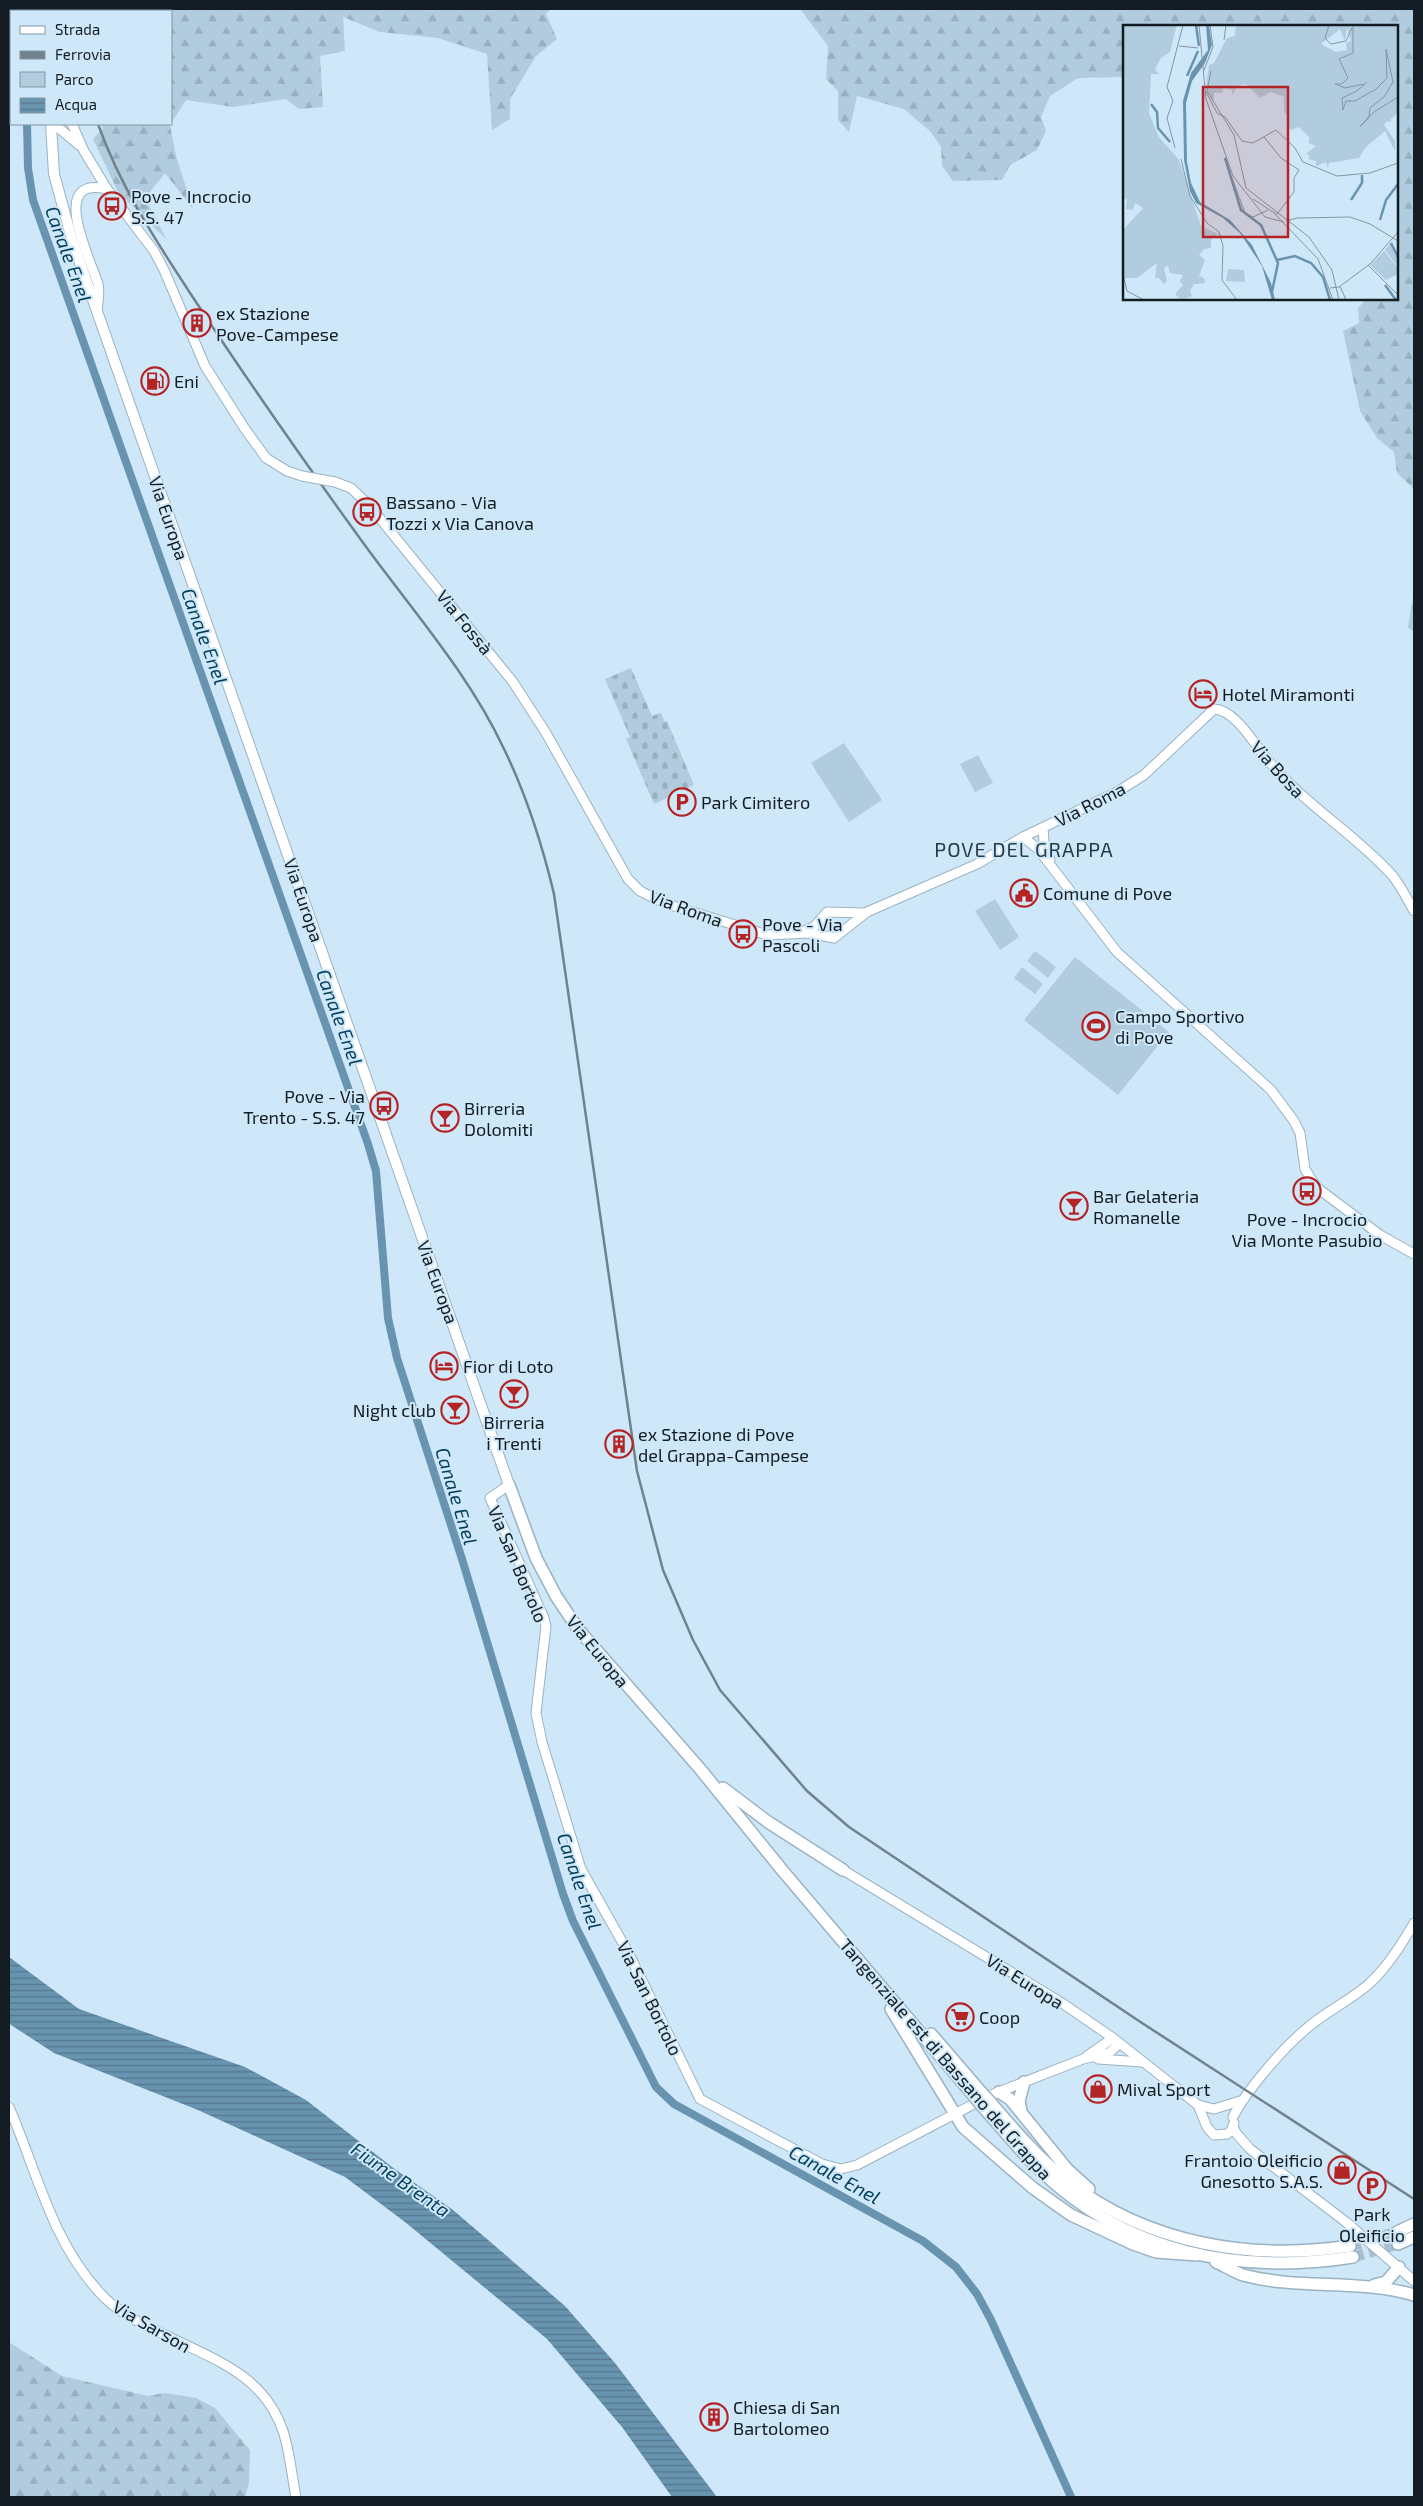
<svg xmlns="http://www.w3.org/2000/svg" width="1423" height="2506" viewBox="0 0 1423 2506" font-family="'Exo 2',sans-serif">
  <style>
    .forest { fill: url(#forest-firs) }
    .cemetery { fill: url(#cemetery-stones) }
    .park { fill: #b1ccde }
    .water { fill: url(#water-rules) }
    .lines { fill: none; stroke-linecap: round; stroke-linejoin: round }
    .canal { stroke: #6894b0; stroke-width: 8 }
    .highway-tunnel { stroke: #a9bfce; stroke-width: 11; stroke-dasharray: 11 5.5; stroke-linecap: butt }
    .secondary-casing { stroke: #9ab2c2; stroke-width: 11 }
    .primary-casing { stroke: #9ab2c2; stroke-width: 12 }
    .highway-casing { stroke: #9ab2c2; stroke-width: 14 }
    .secondary { stroke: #fff; stroke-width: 9 }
    .primary { stroke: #fff; stroke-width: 10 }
    .highway { stroke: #fff; stroke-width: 11 }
    .rail { stroke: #71828d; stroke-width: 2.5 }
    .secondary-bridge-casing { stroke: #9ab2c2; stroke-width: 11; stroke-linecap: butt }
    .highway-bridge-casing { stroke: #9ab2c2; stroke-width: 14; stroke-linecap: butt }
    .secondary-bridge { stroke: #fff; stroke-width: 9 }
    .highway-bridge { stroke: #fff; stroke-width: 11 }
    .labels { text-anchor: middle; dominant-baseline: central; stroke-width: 4; stroke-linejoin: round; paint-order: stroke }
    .poi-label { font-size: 18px; fill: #131c22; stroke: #cfe8f9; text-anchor: start }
    .street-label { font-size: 18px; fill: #131c22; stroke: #cfe8f9 }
    .water-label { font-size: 19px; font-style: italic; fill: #003e5a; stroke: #cfe8f9 }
    .quarter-label { font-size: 20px; letter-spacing: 1px; fill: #263b49; stroke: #cfe8f9 }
    .inset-river { fill: none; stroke: #6894b0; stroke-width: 2.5 }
    .inset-road { fill: none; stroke: #8496a3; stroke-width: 1 }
    .view { fill: #b42424; fill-opacity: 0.15; stroke: #b42424; stroke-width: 2.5 }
    .inset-edge { fill: none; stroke: #131c22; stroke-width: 2.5 }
  </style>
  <defs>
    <pattern id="forest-firs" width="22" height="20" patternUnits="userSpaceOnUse" patternTransform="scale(1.25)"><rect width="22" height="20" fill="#b1ccde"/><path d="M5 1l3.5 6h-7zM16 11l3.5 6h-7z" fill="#97afbe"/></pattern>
    <pattern id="cemetery-stones" width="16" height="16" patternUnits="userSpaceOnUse" patternTransform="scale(1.25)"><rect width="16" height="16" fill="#b1ccde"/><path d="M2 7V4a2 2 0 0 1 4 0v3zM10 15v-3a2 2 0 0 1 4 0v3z" fill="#97afbe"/></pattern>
    <pattern id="water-rules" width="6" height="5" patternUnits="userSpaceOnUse" patternTransform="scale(1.25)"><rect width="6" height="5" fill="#6894b0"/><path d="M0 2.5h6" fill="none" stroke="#54788f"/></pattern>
  </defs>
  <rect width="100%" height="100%" fill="#cfe8f9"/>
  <g class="forest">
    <polygon points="61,9 551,9 546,14 557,39 536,56 510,99 510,119 492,130 487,54 438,38 380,32 343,17 345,51 320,56 323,107 299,109 286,99 233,107 186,100 170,125 176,156 193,209 165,173 145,198 167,240 118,192 93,139 103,128 101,124 171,124 171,11 61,11"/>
    <polygon points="800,9 1414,9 1414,489 1397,473 1394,452 1377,438 1360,411 1343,331 1359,323 1358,308 1366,299 1397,299 1397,26 1124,26 1124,77 1078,78 1050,96 1041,117 1046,131 1037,150 1010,165 1002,180 953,181 942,166 941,147 931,132 904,109 857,96 849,132 838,120 838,91 826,79 828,46"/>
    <polygon points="1414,591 1414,632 1408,627"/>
    <polygon points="9,2342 62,2376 148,2396 165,2393 196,2398 215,2408 250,2450 249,2483 245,2497 9,2497"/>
  </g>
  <polygon class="cemetery" points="631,668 652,716 661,713 664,721 667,721 694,785 654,804 626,739 630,737 605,679"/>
  <g class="park">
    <polygon points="844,743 882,800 849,822 811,763"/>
    <polygon points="978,755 993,783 975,792 960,764"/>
    <polygon points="995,899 1019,937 1000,950 975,911"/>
    <polygon points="1035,951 1056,967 1048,978 1027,961"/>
    <polygon points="1075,957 1169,1032 1118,1095 1024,1020"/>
    <polygon points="1022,967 1043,984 1035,994 1014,978"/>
  </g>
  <polygon class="water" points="9,1957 79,2009 245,2067 306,2100 392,2167 453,2210 565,2306 615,2363 717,2497 672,2497 622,2427 547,2339 405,2222 345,2177 198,2110 54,2053 11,2025 9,2023"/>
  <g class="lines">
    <g class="canal">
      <polyline points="22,9 22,11"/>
      <polyline points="27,124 28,168 33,200 368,1144 376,1171 388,1318 397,1358 462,1559 563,1894 573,1921 656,2087 674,2104 923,2241 956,2267 977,2294 991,2320 1071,2497"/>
    </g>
    <g class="highway-tunnel">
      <polyline points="1350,2246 1397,2232"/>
      <polyline points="1353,2257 1398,2244"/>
    </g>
    <g class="secondary-casing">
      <g id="secondary">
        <polyline points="54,124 79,145"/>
        <polyline points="72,124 84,151 107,189 154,251 164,270 205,366 245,429 266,458 287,471 302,476"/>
        <path d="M 97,311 C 98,303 100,293 98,284 C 91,260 47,175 107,189"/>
        <path d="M 335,482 L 351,488 L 369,505 L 513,682 L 546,733 L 628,879 L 640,891 L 664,903 L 767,935 L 809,933 L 834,938 L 867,912 L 977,864 L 1023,837 L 1117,792 L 1144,775 L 1214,709 C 1234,710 1251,739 1263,754 C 1300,802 1352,831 1392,875 C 1401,886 1407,899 1414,911"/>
        <polyline points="1043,828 1044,842 1050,860"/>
        <polyline points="1023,837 1038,849 1117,952 1271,1090 1294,1121 1300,1133 1305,1169 1316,1187 1380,1235 1414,1254"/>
        <polyline points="802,932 815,926 827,912 865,913"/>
        <polyline points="509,1485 490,1498 544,1618 546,1626 536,1713 542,1742 581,1869 629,1954 700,2099 822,2164 841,2169 857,2165 991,2095 1083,2059 1109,2053 1119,2044"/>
        <polyline points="843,1870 1062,2003 1113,2038 1198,2105 1214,2109 1240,2101"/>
        <polyline points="1087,2056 1113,2038"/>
        <polyline points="1098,2059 1142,2062"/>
        <polyline points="1198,2105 1207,2127 1214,2135 1227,2134 1232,2130 1234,2123"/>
        <path d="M 9,2107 C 37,2171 51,2240 100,2293 C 117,2312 140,2323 163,2334 C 214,2360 265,2374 284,2434 C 290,2454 292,2477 296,2497"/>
        <path d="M 1233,2117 C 1246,2091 1283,2048 1306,2029 C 1326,2011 1352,2000 1371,1982 C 1389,1965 1402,1944 1414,1923"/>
        <polyline points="1233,2126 1236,2133 1250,2149 1346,2222 1414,2281"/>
      </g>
    </g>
    <g class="primary-casing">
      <g id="primary">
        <polyline points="50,9 50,11"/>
        <polyline points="51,124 54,174 72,240 509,1485"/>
      </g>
    </g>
    <g class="highway-casing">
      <g id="highway">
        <polyline points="509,1485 536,1558 556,1596 578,1629 701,1770 782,1870 974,2096"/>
        <polyline points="723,1788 768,1822 843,1870"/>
        <polyline points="891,2009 963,2127 1033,2188 1071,2215 1133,2244 1156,2252 1197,2255"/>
        <polyline points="931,2034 981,2092"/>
        <polyline points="999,2092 1010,2099 1067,2169 1089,2189"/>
        <path d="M 991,2103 C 1015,2131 1039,2159 1068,2182 C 1149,2244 1251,2261 1350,2246"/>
        <path d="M 983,2107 C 1002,2128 1019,2150 1039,2169 C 1125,2253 1238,2275 1353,2257"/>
        <polyline points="1021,2111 1019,2101 1024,2082"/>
        <polyline points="1397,2232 1414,2224"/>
        <polyline points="1398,2244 1414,2237"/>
        <path d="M 1216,2262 C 1225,2266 1234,2272 1243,2275 C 1299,2290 1359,2279 1414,2295"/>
        <polyline points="1374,2285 1386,2282 1399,2267"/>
      </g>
    </g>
    <use href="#secondary" class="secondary"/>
    <use href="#primary" class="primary"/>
    <use href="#highway" class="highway"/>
    <g class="rail">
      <polyline points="72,9 72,11"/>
      <path d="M 98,124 C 121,189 158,244 196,302 C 250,384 306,464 364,544 C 412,610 469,674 504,749 C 527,796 542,844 554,894 L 637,1471 L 663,1570 L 693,1640 L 720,1690 L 807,1791 L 849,1827 L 1142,2023 L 1414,2199"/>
    </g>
    <g class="secondary-bridge-casing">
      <polyline id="secondary-bridge" points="302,476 335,482"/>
    </g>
    <g class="highway-bridge-casing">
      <g id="highway-bridge">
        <polyline points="981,2092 991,2103"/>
        <polyline points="974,2096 983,2107"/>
      </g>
    </g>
    <use href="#secondary-bridge" class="secondary-bridge"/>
    <use href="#highway-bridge" class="highway-bridge"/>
  </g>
  <defs>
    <g id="bus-ring" transform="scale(1.4375)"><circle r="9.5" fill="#cfe8f9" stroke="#b42424" stroke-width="1.5"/><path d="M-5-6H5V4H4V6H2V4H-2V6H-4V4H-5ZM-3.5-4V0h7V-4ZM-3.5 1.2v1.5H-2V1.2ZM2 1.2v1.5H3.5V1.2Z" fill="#b42424"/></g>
    <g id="building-ring" transform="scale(1.4375)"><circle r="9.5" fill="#cfe8f9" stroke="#b42424" stroke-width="1.5"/><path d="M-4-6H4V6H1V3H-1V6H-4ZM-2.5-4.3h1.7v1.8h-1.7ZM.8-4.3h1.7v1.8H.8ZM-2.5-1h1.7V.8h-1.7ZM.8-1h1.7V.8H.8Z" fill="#b42424"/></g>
    <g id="fuel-ring" transform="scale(1.4375)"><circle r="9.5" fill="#cfe8f9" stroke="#b42424" stroke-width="1.5"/><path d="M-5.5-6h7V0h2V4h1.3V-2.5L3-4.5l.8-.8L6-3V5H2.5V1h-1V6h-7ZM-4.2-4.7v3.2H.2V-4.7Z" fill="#b42424"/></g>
    <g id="hotel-ring" transform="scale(1.4375)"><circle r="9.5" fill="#cfe8f9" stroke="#b42424" stroke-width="1.5"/><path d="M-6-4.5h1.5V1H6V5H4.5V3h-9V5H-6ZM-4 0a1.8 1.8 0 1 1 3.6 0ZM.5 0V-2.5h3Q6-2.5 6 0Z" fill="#b42424"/></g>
    <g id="parking-ring" transform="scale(1.4375)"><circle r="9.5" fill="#cfe8f9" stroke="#b42424" stroke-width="1.5"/><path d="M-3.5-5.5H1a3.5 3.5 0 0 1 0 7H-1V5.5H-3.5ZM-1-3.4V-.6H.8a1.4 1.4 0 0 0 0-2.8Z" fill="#b42424"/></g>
    <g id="civic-ring" transform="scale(1.4375)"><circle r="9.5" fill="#cfe8f9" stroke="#b42424" stroke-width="1.5"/><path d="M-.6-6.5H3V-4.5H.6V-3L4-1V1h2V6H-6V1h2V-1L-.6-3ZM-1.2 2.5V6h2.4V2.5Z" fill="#b42424"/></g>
    <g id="stadium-ring" transform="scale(1.4375)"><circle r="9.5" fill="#cfe8f9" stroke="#b42424" stroke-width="1.5"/><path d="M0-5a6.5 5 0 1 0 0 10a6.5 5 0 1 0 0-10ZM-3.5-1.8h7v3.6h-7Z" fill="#b42424"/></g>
    <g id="bar-ring" transform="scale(1.4375)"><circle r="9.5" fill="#cfe8f9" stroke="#b42424" stroke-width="1.5"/><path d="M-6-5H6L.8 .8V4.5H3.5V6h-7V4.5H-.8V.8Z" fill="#b42424"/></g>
    <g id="supermarket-ring" transform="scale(1.4375)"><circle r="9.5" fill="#cfe8f9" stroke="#b42424" stroke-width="1.5"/><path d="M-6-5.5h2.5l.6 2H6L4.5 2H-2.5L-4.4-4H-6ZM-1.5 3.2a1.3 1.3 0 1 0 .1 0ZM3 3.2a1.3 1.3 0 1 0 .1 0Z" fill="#b42424"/></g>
    <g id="shop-ring" transform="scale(1.4375)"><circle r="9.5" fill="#cfe8f9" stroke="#b42424" stroke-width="1.5"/><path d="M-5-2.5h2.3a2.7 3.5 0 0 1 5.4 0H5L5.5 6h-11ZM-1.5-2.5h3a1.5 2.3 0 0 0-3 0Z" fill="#b42424"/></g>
  </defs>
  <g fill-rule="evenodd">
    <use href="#bus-ring" x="112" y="206"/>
    <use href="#building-ring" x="197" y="323"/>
    <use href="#fuel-ring" x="155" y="381"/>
    <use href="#bus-ring" x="367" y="512"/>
    <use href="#hotel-ring" x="1203" y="694"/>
    <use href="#parking-ring" x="682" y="802"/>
    <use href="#civic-ring" x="1024" y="893"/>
    <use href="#bus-ring" x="743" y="934"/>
    <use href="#stadium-ring" x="1096" y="1026"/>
    <use href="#bus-ring" x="384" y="1106"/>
    <use href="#bar-ring" x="445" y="1118"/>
    <use href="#bus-ring" x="1307" y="1191"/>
    <use href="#bar-ring" x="1074" y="1206"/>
    <use href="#hotel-ring" x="444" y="1366"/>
    <use href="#bar-ring" x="514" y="1394"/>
    <use href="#bar-ring" x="455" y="1410"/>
    <use href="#building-ring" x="619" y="1444"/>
    <use href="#supermarket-ring" x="960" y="2017"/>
    <use href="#shop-ring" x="1098" y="2089"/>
    <use href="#shop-ring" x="1342" y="2170"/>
    <use href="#parking-ring" x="1372" y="2186"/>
    <use href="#building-ring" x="714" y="2417"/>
  </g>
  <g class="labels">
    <g class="poi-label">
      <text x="131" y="196">Pove - Incrocio<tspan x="131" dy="21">S.S. 47</tspan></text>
      <text x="216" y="313">ex Stazione<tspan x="216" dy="21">Pove-Campese</tspan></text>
      <text x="174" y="381">Eni</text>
      <text x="386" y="502">Bassano - Via<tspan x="386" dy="21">Tozzi x Via Canova</tspan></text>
      <text x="1222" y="694">Hotel Miramonti</text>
      <text x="701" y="802">Park Cimitero</text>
      <text x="1043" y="893">Comune di Pove</text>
      <text x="762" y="924">Pove - Via<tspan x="762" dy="21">Pascoli</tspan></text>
      <text x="1115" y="1016">Campo Sportivo<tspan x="1115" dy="21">di Pove</tspan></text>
      <text x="365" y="1096" text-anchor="end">Pove - Via<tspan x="365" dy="21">Trento - S.S. 47</tspan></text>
      <text x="464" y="1108">Birreria<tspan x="464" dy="21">Dolomiti</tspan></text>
      <text x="1093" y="1196">Bar Gelateria<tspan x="1093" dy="21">Romanelle</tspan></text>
      <text x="1307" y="1219" text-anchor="middle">Pove - Incrocio<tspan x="1307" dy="21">Via Monte Pasubio</tspan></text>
      <text x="463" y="1366">Fior di Loto</text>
      <text x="436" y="1410" text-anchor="end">Night club</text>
      <text x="514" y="1422" text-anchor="middle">Birreria<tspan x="514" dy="21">i Trenti</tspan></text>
      <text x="638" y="1434">ex Stazione di Pove<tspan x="638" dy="21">del Grappa-Campese</tspan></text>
      <text x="979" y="2017">Coop</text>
      <text x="1117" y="2089">Mival Sport</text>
      <text x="1323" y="2160" text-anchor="end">Frantoio Oleificio<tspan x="1323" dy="21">Gnesotto S.A.S.</tspan></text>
      <text x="1372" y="2214" text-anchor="middle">Park<tspan x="1372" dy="21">Oleificio</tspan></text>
      <text x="733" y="2407">Chiesa di San<tspan x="733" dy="21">Bartolomeo</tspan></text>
    </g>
    <g class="street-label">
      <text transform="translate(169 518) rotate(71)">Via Europa</text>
      <text transform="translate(465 622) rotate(51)">Via Fossà</text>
      <text transform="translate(1278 769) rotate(48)">Via Bosa</text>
      <text transform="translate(1090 804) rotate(-27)">Via Roma</text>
      <text transform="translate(304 900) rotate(71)">Via Europa</text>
      <text transform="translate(686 908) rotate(20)">Via Roma</text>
      <text transform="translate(438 1282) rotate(70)">Via Europa</text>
      <text transform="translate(518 1564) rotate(67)">Via San Bortolo</text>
      <text transform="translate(598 1651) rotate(51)">Via Europa</text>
      <text transform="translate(1025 1981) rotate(32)">Via Europa</text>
      <text transform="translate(650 1998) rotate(64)">Via San Bortolo</text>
      <text transform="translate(946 2059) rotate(49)">Tangenziale est di Bassano del Grappa</text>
      <text transform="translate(152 2326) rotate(30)">Via Sarson</text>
    </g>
    <g class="water-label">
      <text transform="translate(69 254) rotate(70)">Canale Enel</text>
      <text transform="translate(205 636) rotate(70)">Canale Enel</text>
      <text transform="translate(340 1017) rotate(70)">Canale Enel</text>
      <text transform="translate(457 1496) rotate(73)">Canale Enel</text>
      <text transform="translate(580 1881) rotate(71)">Canale Enel</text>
      <text transform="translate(835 2174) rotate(29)">Canale Enel</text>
      <text transform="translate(401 2179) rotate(35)">Fiume Brenta</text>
    </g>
    <g class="quarter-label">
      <text x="1024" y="849">POVE DEL GRAPPA</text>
    </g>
  </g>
  <g transform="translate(1123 25)">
    <rect width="275" height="275" fill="#cfe8f9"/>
    <path d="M 270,214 L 267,218 L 275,232 L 275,242 L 262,225 Z" fill="#b1ccde"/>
    <path d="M 0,0 L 54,0 L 47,27 L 38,33 L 32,44 L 36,49 L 28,49 L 26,88 L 36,112 L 56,135 L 78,201 L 95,209 L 88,215 L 88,223 L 81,224 L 76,230 L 82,235 L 76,251 L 81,253 L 82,258 L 71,259 L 67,266 L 69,271 L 64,273 L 57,274 L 52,269 L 60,260 L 57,256 L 60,250 L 47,248 L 45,241 L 41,243 L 44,256 L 41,259 L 36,253 L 32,253 L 34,238 L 14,253 L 0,253 L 0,205 L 20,183 L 12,178 L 10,185 L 3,184 L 4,173 L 0,175 ZM 113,0 L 275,0 L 275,87 L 267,95 L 269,97 L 264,96 L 261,100 L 272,116 L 272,126 L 262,106 L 243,122 L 236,133 L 206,138 L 205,144 L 203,137 L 193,141 L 193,136 L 185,134 L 187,131 L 183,129 L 193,121 L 185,118 L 187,113 L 176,102 L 168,105 L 164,100 L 166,93 L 161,87 L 161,72 L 148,67 L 137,73 L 123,59 L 115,61 L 109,70 L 109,65 L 101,63 L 99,68 L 91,68 L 91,75 L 88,74 L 83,60 L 86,40 L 91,38 L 104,13 L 112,11 ZM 224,3 L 228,16 L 223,18 L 224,25 L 213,27 L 198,19 L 217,4 L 222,16 Z" fill="#b1ccde" fill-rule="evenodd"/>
    <path d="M 261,226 L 275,243 L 275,249 L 263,255 L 247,240 ZM 105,244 L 121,245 L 122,257 L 103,256 Z" fill="#b1ccde"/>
    <path d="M 83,0 L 86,0 L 89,20 L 82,38 L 69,56 L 63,78 L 64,137 L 68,158 L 77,177 L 107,195 L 129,220 L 148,258 L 152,275 L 149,275 L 139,241 L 117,208 L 100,193 L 73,178 L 67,166 L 61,135 L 60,76 L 68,48 L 85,25 Z" fill="#6894b0"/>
    <path class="inset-river" d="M 73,0 L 76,21M 64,51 L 75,26M 28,79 L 34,87 L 35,103 L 47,117M 102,133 L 118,185 L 138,200 L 155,238 L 149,267M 228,175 L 239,158 L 239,150M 257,195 L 263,175 L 275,159M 268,218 L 275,232M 154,235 L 172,231 L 188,238 L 200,252 L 207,275M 262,260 L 273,275"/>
    <path class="inset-road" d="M 76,0 L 83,74 L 110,151M 206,0 L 202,13 L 208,19 L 223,16 L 229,3M 230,0 L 230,28 L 216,34 L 225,53 L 219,59 L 212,59 L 222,63 L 241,59M 101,15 L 103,0M 56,21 L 75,23M 81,45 L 90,22 L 87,0M 88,46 L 84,66 L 111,110 L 123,163 L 186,212 L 209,245 L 216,275M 244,57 L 234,66 L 219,73 L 220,85 L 223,76 L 232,76 L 253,64 L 264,53 L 263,24 L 270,57 L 261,72 L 247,83 L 246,91 L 237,102 L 251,87 L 275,72M 83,67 L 94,88 L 102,92 L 119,116 L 130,118 L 153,105 L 172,123 L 180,137 L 214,151 L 247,148 L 275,138M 141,112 L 158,133 L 176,145 L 171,153 L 171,167 L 154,189M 52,123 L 44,93 L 50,76 L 44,62 L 60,0M 58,134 L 67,171 L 84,198 L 96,207 L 100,221 L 99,255 L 114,275M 110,151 L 142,192 L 161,197M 109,153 L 122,188 L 130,192 L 145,185M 130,174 L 153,189M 151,188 L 195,234 L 210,275M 163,196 L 174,193 L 227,192 L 247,199 L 275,216M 245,240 L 275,270M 0,249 L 4,266 L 21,275M 217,261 L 223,275M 207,263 L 216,262 L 247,239 L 275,207"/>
    <path class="view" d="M 80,62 L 165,62 L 165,212 L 80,212 Z"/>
    <rect width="275" height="275" class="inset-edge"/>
  </g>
  <rect width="1423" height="2506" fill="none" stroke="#131c22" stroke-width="20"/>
  <rect x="10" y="10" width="162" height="115" fill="#cfe8f9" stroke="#8496a3"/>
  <rect x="20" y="26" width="25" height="8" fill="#ffffff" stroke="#8496a3"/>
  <text x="55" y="35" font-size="15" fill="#131c22">Strada</text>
  <rect x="20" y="51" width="25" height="8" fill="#71828d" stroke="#8496a3"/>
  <text x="55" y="60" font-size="15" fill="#131c22">Ferrovia</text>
  <rect x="20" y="72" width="25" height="15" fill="#b1ccde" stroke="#8496a3"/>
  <text x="55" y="85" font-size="15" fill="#131c22">Parco</text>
  <rect x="20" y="98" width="25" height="15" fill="url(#water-rules)" stroke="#8496a3"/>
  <text x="55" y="110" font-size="15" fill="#131c22">Acqua</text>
</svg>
